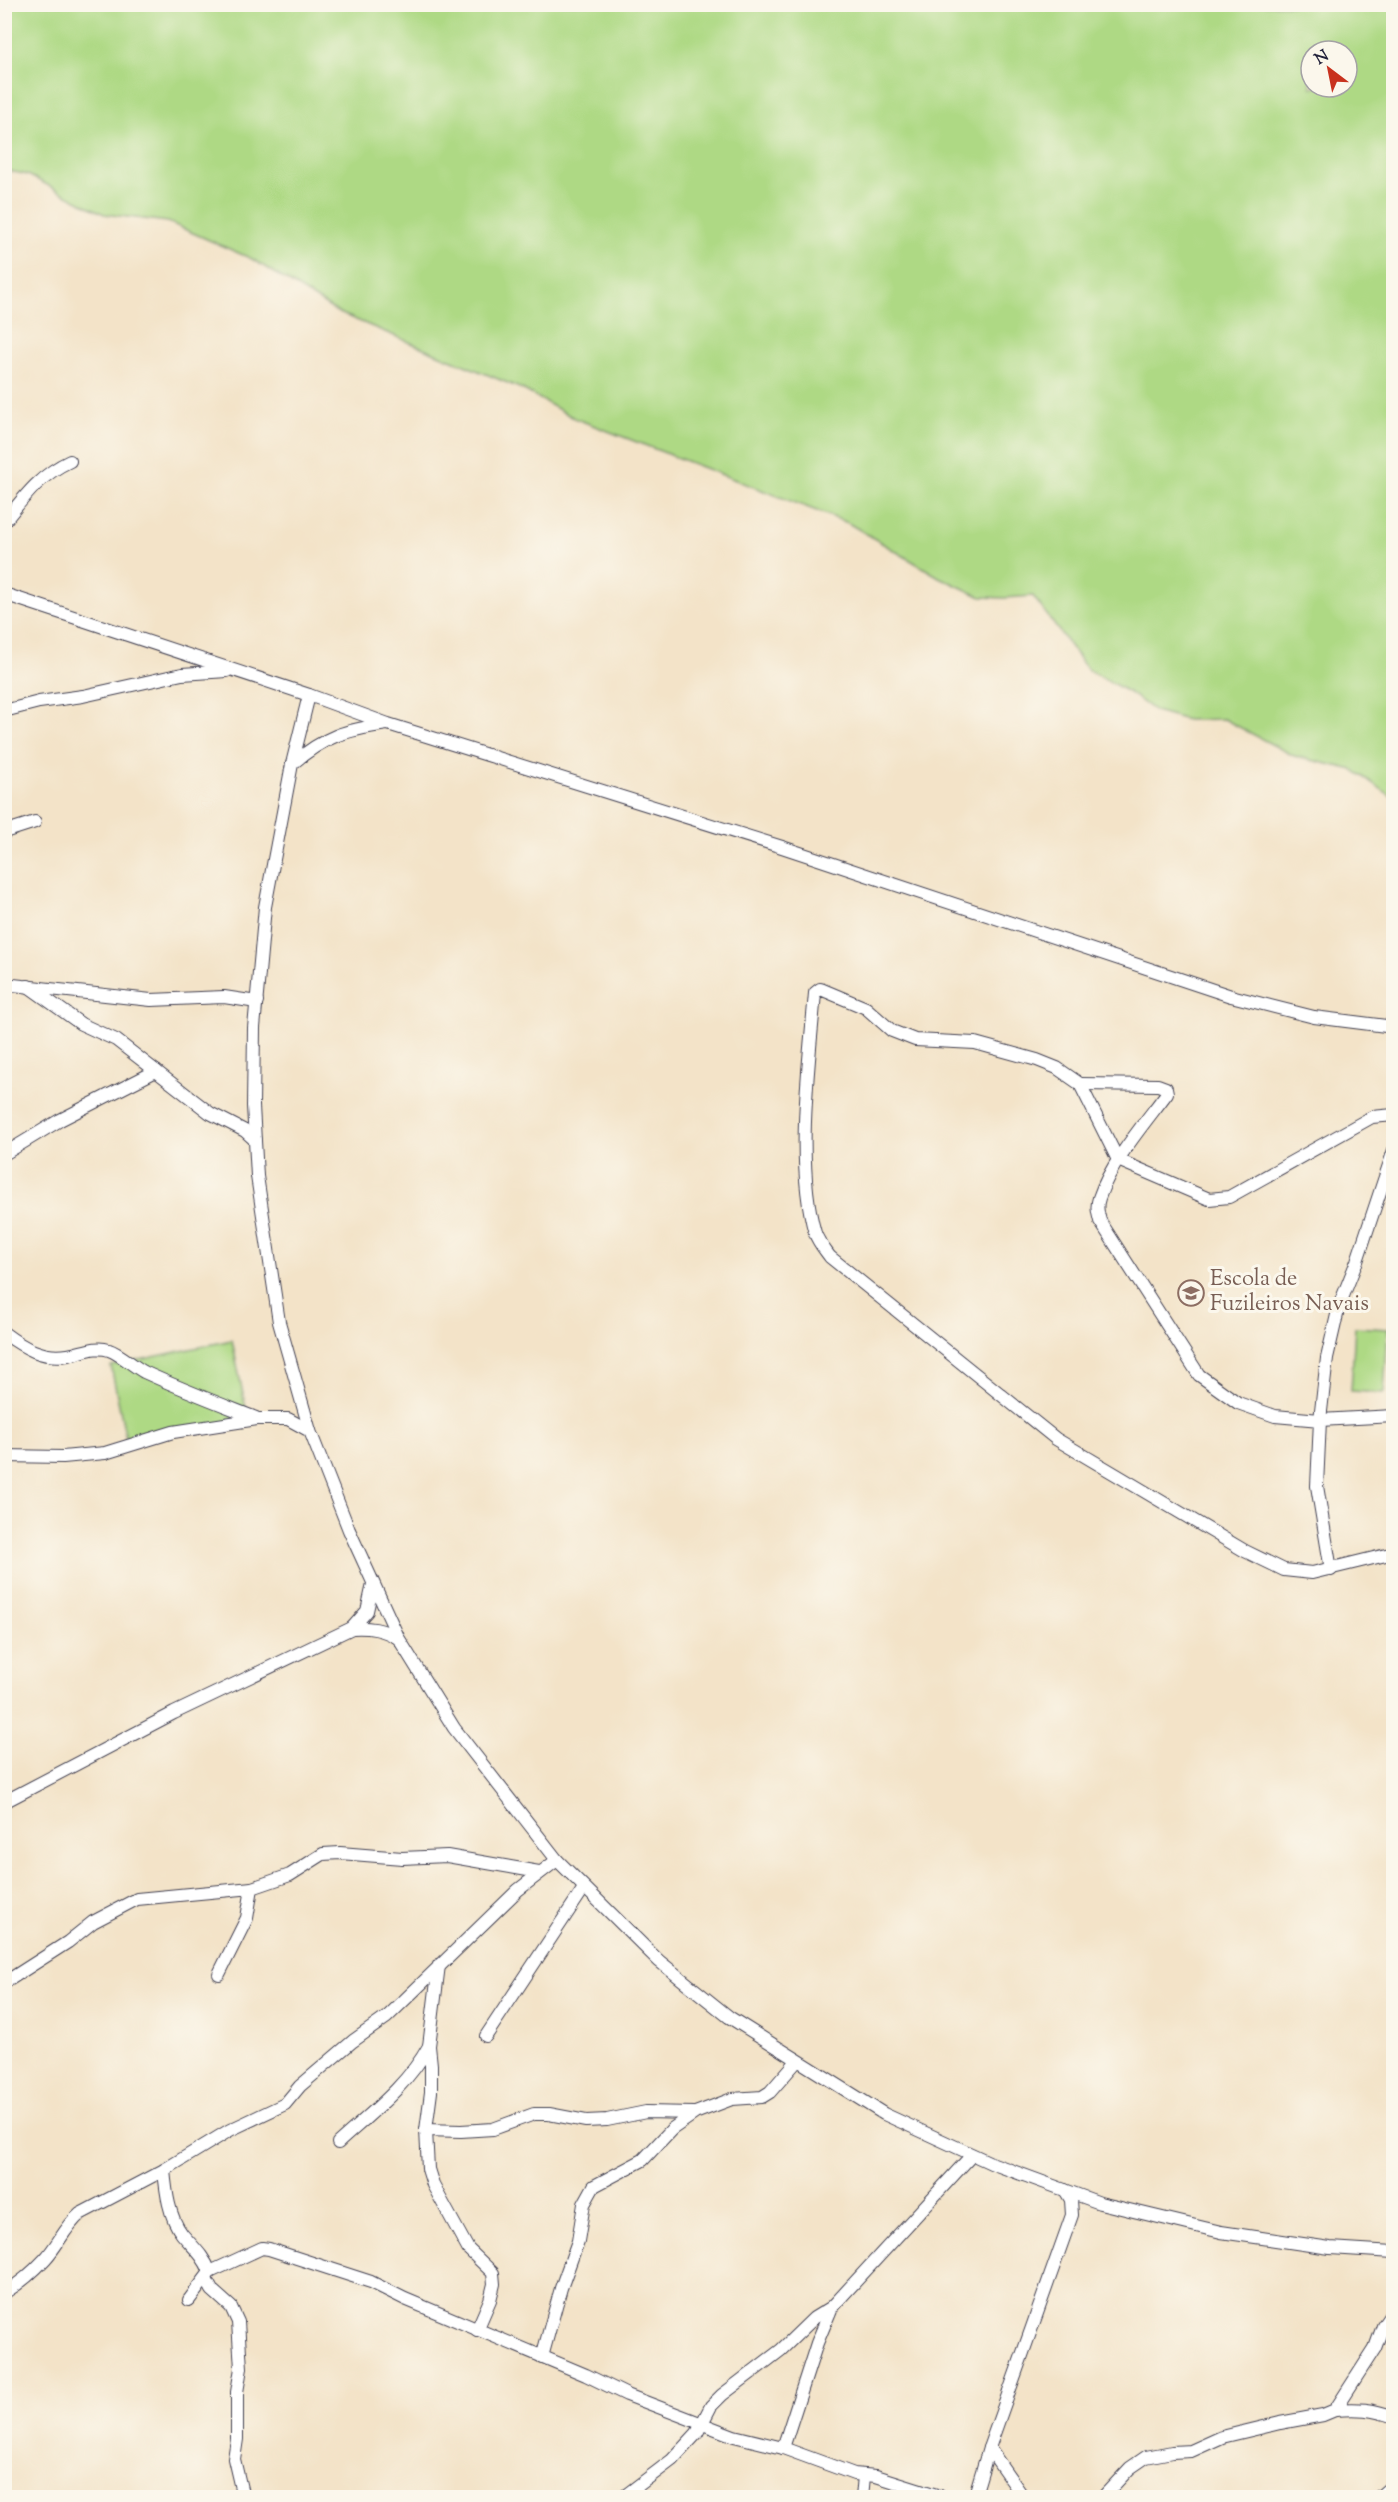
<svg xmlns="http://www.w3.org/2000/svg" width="1398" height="2502" viewBox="0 0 1398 2502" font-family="'Sorts Mill Goudy',serif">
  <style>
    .green { fill: #aed984; stroke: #687e60; stroke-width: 1.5; fill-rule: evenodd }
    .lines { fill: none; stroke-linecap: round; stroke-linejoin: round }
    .minor-casing { stroke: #413f50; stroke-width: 14 }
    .minor { stroke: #fff; stroke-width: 12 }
    .labels { text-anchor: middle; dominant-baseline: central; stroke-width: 6; stroke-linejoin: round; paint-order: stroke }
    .education-label { font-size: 22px; fill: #785e54; stroke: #fbf7ec; text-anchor: start }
  </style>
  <rect width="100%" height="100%" fill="#fbf7ec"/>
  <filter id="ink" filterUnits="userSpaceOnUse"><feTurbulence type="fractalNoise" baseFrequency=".0167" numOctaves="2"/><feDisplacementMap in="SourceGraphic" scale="12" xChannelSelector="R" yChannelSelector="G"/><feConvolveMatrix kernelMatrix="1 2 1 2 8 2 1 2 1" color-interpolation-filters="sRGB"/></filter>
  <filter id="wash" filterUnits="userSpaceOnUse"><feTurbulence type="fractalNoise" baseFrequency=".008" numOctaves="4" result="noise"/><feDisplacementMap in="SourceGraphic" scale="24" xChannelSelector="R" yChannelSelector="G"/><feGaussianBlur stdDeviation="1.35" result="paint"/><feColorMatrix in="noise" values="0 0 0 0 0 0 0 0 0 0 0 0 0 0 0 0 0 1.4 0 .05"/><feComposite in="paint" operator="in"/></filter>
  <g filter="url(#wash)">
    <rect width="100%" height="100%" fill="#f3e3c8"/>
    <g class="green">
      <path d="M 5,4 L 1393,5 L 1393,797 L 1353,770 L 1294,756 L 1224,719 L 1187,720 L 1155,711 L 1128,692 L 1087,669 L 1033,596 L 1004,598 L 981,597 L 939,577 L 848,523 L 574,418 L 522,389 L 337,312 L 252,259 L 168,222 L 104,214 L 28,175 L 5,170 ZM 1311,51 L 1347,51 L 1347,87 L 1311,87 Z"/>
      <polygon points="1355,1327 1388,1329 1384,1393 1351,1391"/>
      <polygon points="232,1340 248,1419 127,1444 111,1366"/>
    </g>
  </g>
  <g filter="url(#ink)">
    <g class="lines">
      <g class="minor-casing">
        <g id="minor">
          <path d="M 4,522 C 25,496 40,475 70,461"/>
          <polyline points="4,594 309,695 388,724 782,847 1231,996 1314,1017 1394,1027"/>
          <polyline points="309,695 292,764 265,907 254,1028 253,1106 257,1176 279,1322 310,1431 349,1530 399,1639 454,1728 557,1860 659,1961 729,2017 884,2114 991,2163 1100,2203 1221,2232 1330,2248 1394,2252"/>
          <polyline points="4,711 39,702 83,696 182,674 227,671"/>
          <path d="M 292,764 C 325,736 345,730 387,724"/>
          <polyline points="4,832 35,822"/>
          <polyline points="4,984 151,1000 224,997 257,1002"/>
          <polyline points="28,986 81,1024 116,1040 210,1113 245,1131 255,1140"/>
          <path d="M 1080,1084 L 1158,1085 L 1166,1088 L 1167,1093 C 1144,1124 1111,1162 1099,1198 C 1096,1207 1098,1213 1100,1221 L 1199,1375 L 1238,1403 L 1275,1416 L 1320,1420 L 1394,1416"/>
          <path d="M 1394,1115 L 1372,1117 L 1229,1197 L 1209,1199 L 1118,1160 L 1080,1084 L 1057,1068 L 1037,1060 L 975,1043 L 915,1040 L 892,1031 L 866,1008 L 823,990 L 820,989 L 815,993 C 809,1065 795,1164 815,1233 C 818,1242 825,1250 830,1257 L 1056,1439 L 1245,1551 L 1284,1570 L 1312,1573 L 1394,1553"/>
          <polyline points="4,1154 60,1120 156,1071"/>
          <path d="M 4,1333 C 24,1348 43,1359 68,1355 C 82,1353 95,1345 109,1350 C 119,1353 133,1366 144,1372 C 181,1389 218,1403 256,1418"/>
          <polyline points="4,1456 63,1457 105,1453 173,1432 257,1419 288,1419 310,1431"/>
          <polyline points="1331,1570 1317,1486 1320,1420 1327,1358 1339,1306 1357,1261 1394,1150"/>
          <polyline points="352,1628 367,1611 373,1584"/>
          <path d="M 4,1802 L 174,1713 L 352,1628 C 370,1627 383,1629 398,1638"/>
          <polyline points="439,1965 429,2046 431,2065 431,2092 426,2130 428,2169 433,2185 468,2249 493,2273 494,2284 490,2300 477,2330"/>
          <polyline points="219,1974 247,1918 252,1888"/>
          <polyline points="4,1983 68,1942 93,1922 137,1899 252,1888 290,1875 323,1854 340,1853 402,1858 447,1856 539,1872"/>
          <polyline points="486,2036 584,1888"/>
          <polyline points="426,2130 461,2131 493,2129 534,2114 549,2114 586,2121 607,2120 646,2112 693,2113"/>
          <path d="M 338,2143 C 371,2113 407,2086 429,2046"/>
          <path d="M 164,2170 C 166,2192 169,2217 182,2234 C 193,2247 204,2256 210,2272"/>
          <polyline points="206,2279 212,2290 231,2307 238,2322 241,2368 237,2392 237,2439 234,2459 242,2493"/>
          <path d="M 4,2293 C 19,2284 33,2272 45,2259 C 58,2245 65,2227 80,2214 L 164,2170 L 230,2130 L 285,2104 L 300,2086 L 353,2041 L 387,2017 L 518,1890 L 557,1860"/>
          <polyline points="189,2300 210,2272 262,2248 269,2249 371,2282 405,2299 586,2375 627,2395 734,2436 783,2448 854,2474 876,2476 946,2498"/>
          <polyline points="542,2357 561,2288 578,2241 584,2204 594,2186 643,2160 672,2129 695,2113 732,2099 762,2097 770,2092 797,2061"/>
          <path d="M 1335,2410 C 1357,2408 1373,2409 1394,2417"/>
          <polyline points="783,2448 817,2343 832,2307"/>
          <polyline points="989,2448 1024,2498"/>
          <polyline points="4,2494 7,2498"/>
          <polyline points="622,2498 672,2460 697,2433 711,2406 722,2395 781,2350 814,2318 832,2307 972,2155"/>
          <polyline points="862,2498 864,2476"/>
          <polyline points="974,2498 989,2448 1072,2215 1071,2200 1065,2190"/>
          <polyline points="1102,2498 1130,2468 1146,2457 1172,2452 1191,2451 1222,2437 1280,2423 1323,2415 1335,2410 1375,2348 1383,2326 1394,2310"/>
          <polyline points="1378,2498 1394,2484"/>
        </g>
      </g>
      <use href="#minor" class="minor"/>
    </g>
  </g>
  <defs>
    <g id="school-ring" transform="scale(1.35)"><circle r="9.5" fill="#fbf7ec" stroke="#8d6e63" stroke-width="1.5"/><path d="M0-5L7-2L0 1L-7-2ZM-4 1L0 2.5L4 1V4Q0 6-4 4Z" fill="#8d6e63"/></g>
  </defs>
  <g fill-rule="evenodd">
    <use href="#school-ring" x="1191" y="1293"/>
  </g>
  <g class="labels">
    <g class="education-label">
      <text x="1210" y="1280">Escola de<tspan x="1210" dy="25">Fuzileiros Navais</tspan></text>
    </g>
  </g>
  <rect width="1398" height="2502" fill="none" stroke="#fbf7ec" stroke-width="24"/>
  <g transform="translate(1329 69) rotate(328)"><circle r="28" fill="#fbf7ec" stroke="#a4a2a5" stroke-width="1.5"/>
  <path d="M0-4.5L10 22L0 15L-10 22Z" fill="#c8321e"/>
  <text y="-9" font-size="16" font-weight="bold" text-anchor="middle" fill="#22223b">N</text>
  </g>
</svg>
